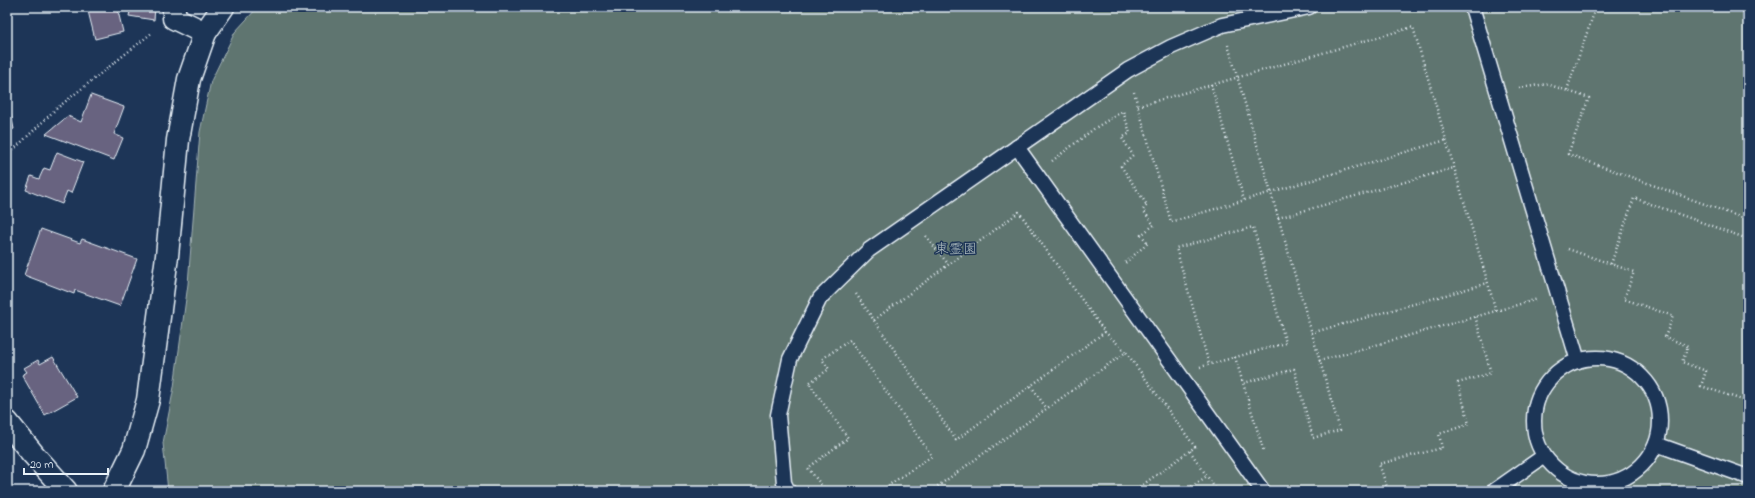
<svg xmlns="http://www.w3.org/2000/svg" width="1755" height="498" viewBox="0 0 1755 498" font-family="'Indie Flower','Klee One',sans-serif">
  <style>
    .green { fill: #5e746f; stroke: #a3b2b4 }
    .building { fill: #686380; stroke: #e8f1f8 }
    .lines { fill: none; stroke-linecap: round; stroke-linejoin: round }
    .lane-casing { stroke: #e8f1f8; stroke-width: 17 }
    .street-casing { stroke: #e8f1f8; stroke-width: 25 }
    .secondary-casing { stroke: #e8f1f8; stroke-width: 25 }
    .path { stroke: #e8f1f8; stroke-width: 2.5; stroke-dasharray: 1 3; stroke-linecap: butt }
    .lane { stroke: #1d3557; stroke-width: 14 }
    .street { stroke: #1d3557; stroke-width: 22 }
    .secondary { stroke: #1d3557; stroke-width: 22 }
    .labels { text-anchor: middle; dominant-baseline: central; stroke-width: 3; stroke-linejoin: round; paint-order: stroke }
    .park-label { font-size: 14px; fill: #b1bfc1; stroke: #1d3557 }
  </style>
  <rect width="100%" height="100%" fill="#1d3557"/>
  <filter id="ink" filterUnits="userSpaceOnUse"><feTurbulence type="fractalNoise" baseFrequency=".025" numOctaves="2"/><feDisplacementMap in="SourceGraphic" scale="8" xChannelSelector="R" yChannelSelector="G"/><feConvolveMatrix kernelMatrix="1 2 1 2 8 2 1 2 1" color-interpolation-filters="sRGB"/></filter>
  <g filter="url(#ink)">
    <polygon class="green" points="258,7 1748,7 1748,491 168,491 163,443 174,387 188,284 200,132 211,81 235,32"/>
    <g class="building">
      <polygon points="105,7 117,7 123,32 95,39 88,11"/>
      <polygon points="131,7 155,7 154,20 129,16"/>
      <polygon points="7,95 14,129 7,131"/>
      <polygon points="91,95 124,107 114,134 123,138 114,160 46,134 68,116 81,122"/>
      <polygon points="57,152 83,162 71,193 67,191 62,204 26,190 31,176 39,179 44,168 50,170"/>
      <polygon points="41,229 80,243 82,239 137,259 120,306 75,290 74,294 24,275"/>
      <polygon points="7,240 12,242 7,256"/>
      <polygon points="53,357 77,397 45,415 22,375 27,372 24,368 38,360 40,364"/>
    </g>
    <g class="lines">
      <g class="lane-casing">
        <g id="lane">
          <polyline points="1472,7 1578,361"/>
          <polyline points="1017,147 1263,491"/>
          <circle cx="1597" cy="421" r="63"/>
          <polyline points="1656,444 1748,477"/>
          <polyline points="788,491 784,483 778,415 790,359 820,298 869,250 1128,70 1171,47 1222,25 1309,7"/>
          <polyline points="1494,491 1544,456"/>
        </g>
      </g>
      <g class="street-casing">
        <polyline id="street" points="174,7 174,18 205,33"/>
      </g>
      <g class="secondary-casing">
        <g id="secondary">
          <polyline points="7,422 33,454 66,491"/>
          <polyline points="114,491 134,450 148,400 167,256 178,140 189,79 205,33 223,7"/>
        </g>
      </g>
      <g class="path">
        <polyline points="1228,45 1340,430 1313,438 1294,369 1244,383"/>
        <polyline points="1211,84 1244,200"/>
        <polyline points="1519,88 1547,84 1589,98 1568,154 1748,220"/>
        <polyline points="1567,90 1596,7"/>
        <polyline points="1134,92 1171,222 1446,140"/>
        <polyline points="1138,106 1413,27 1496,311"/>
        <polyline points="7,156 56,109 153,32"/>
        <polyline points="1052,161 1095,128 1123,111 1130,133 1122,138 1133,155 1121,166 1147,205 1143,210 1154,225 1141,235 1148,243 1125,263"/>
        <polyline points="1278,218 1454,168"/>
        <polyline points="926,236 948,264"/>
        <polyline points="1568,249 1634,272 1624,299 1673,316 1665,337 1688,346 1682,362 1706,371 1701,386 1748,402"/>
        <polyline points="1611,264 1634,198 1748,239"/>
        <polyline points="856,294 956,440 1105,332"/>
        <polyline points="874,320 1019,212 1105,332 1126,352"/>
        <polyline points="1311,333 1488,283"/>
        <polyline points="1235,357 1264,452"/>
        <polyline points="1319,361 1538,299"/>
        <polyline points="1200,367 1286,343 1253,227 1176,248 1209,364"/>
        <polyline points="1031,386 1047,409"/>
        <polyline points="1190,451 1217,491"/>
        <polyline points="826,491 808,468 848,438 809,383 829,369 822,359 850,340 932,456 880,491"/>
        <polyline points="931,491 1126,352 1195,447 1134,491"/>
        <polyline points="1185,491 1207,476"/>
        <polyline points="1369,491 1387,487 1379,464 1442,448 1439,434 1469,424 1458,383 1491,373 1475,316"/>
      </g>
      <use href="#lane" class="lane"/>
      <use href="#street" class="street"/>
      <use href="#secondary" class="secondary"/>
    </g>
  </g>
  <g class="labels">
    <g class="park-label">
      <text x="956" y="249">東霊園</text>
    </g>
  </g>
  <rect width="1755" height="498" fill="none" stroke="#1d3557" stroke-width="24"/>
  <rect x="12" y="12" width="1731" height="474" fill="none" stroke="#e8f1f8" stroke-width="1.5" filter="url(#ink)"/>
  <path d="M24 468v6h84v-6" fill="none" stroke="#e8f1f8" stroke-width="2"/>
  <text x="30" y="468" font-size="12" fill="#e8f1f8" stroke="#1d3557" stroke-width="3" paint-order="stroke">20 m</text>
</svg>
